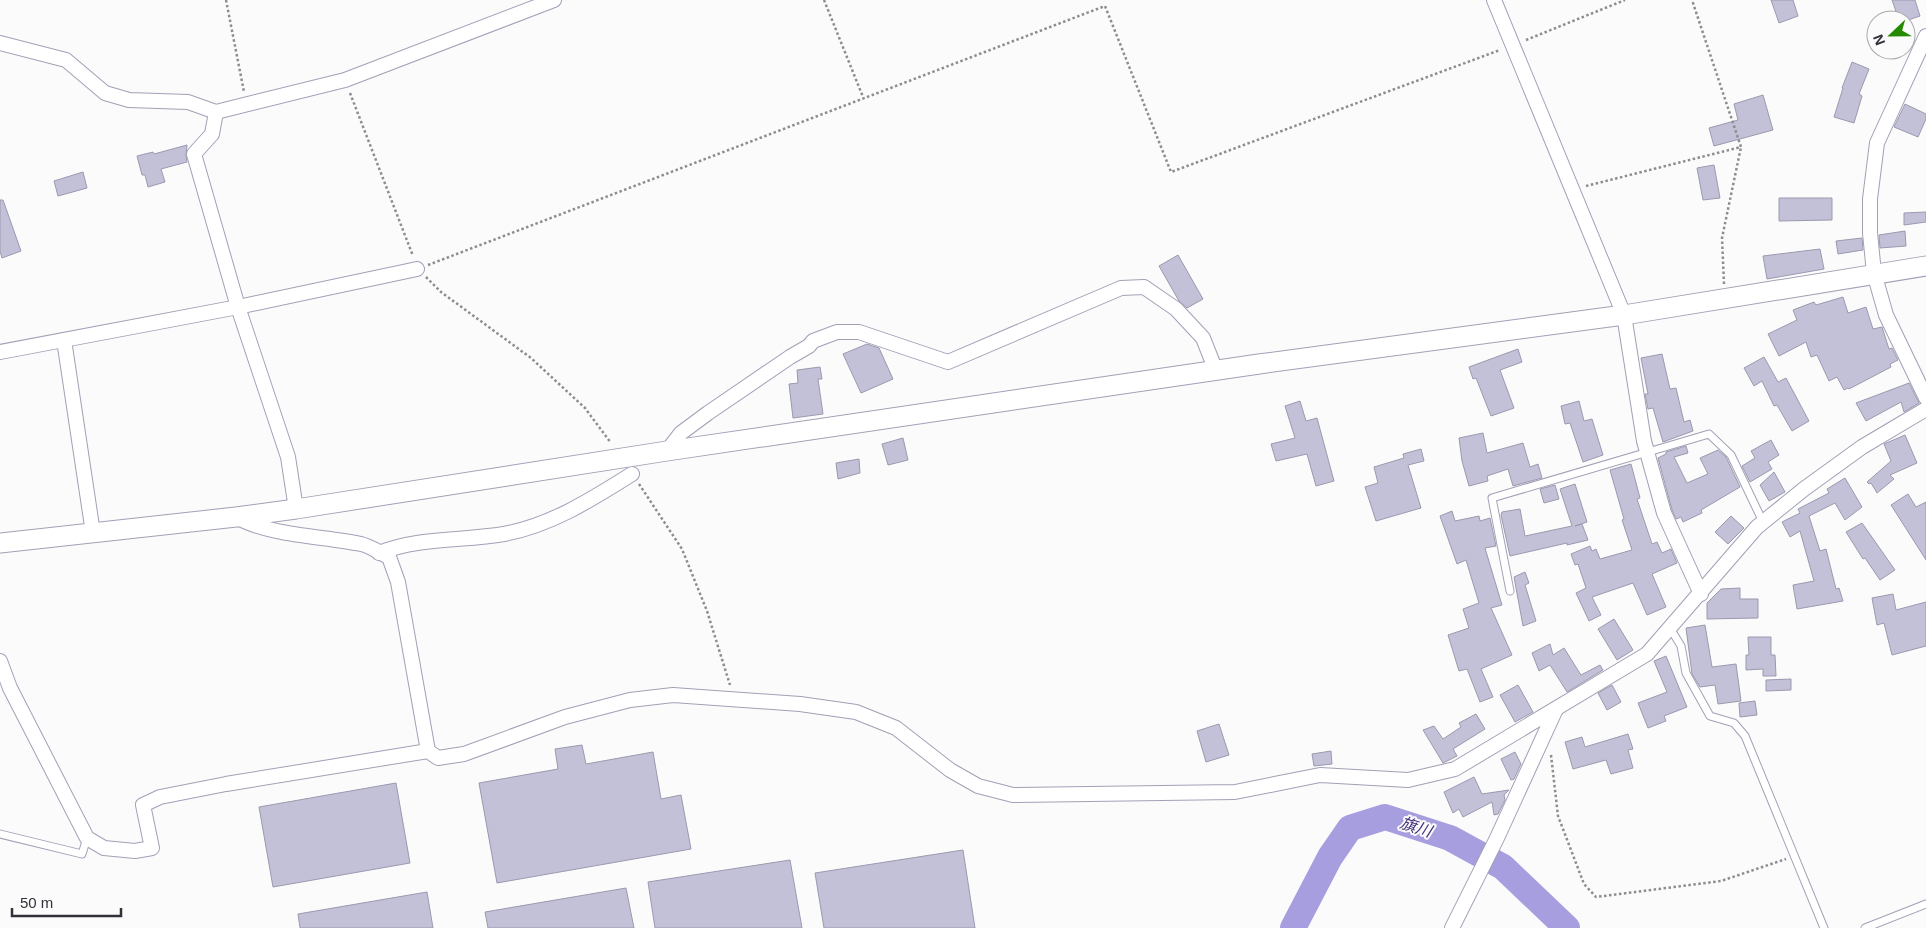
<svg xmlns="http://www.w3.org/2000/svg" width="1926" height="928" viewBox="0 0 1926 928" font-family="Arial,'Noto Sans JP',sans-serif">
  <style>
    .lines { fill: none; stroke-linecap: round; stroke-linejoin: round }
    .river { stroke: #a79edf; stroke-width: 26 }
    .building { fill: #c3c1d8; stroke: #9b99af }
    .lane-casing { stroke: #a2a0b6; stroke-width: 9 }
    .street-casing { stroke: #a2a0b6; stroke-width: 16 }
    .secondary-casing { stroke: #a2a0b6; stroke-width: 21 }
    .path { stroke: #8c8c91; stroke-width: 2.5; stroke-dasharray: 2.5 2.5; stroke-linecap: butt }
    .lane { stroke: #fff; stroke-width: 7 }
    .street { stroke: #fff; stroke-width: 14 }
    .secondary { stroke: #fff; stroke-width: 19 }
    .labels { text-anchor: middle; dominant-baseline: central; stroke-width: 4; stroke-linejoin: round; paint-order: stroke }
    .water-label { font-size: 16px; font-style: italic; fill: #412f7a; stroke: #fbfbfb }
  </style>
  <rect width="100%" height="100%" fill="#fbfbfb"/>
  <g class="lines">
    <polyline class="river" points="1293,928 1330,857 1350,828 1385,817 1450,838 1503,867 1567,928"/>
  </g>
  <g class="building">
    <polygon points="1771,0 1793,0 1798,16 1779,23"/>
    <polygon points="1892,0 1915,0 1920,16 1908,20 1899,20"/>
    <polygon points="1852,62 1869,69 1859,94 1862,96 1854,123 1834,117 1843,88 1842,88"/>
    <polygon points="1763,95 1773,130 1714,146 1709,128 1738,120 1734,104"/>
    <polygon points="1905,104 1926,114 1926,119 1918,137 1894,127"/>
    <polygon points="187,145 186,156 187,162 161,169 165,182 148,187 145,175 142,175 137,156 153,152 154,154"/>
    <polygon points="1714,165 1720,198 1703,200 1697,168"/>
    <polygon points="83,172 87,188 58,196 54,181"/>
    <polygon points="1779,198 1832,198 1832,220 1779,221"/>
    <polygon points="0,200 3,200 21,251 2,258 0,251"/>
    <polygon points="1926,212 1926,222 1904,225 1904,213"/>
    <polygon points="1905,231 1906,246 1880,248 1879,235"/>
    <polygon points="1862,238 1863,250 1838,254 1836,241"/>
    <polygon points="1820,249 1824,269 1767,279 1763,256"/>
    <polygon points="1178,255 1203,299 1187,308 1179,301 1159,266"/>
    <polygon points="1843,297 1848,313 1866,307 1873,329 1882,327 1889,349 1892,348 1898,360 1890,364 1891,367 1849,389 1848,388 1844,390 1837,377 1829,381 1817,355 1811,357 1806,342 1779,356 1768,334 1797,320 1793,310 1814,302 1816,305"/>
    <polygon points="867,344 879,348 893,379 861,393 843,354"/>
    <polygon points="1518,349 1522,362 1500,370 1514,408 1491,416 1476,378 1473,379 1469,367"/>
    <polygon points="1662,354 1670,389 1676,388 1684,422 1690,420 1693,431 1663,442 1653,408 1648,409 1645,394 1648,394 1641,358"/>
    <polygon points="1764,357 1778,382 1786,378 1809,421 1792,431 1777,405 1774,406 1762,381 1754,386 1744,368"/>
    <polygon points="820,367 822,379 818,379 823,414 793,418 789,384 798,383 797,370"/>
    <polygon points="1909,383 1919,403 1904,412 1901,402 1866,421 1856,403"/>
    <polygon points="1300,401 1306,421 1317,418 1334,481 1316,486 1307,454 1276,461 1271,444 1295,438 1285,406"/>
    <polygon points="1579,401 1584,421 1592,419 1603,455 1583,462 1570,423 1565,424 1561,406"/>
    <polygon points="1483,433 1487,453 1523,443 1530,467 1538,464 1542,478 1513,486 1508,469 1487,476 1488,481 1469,486 1462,461 1459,438"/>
    <polygon points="1905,435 1917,463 1890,475 1894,479 1877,493 1871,483 1869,484 1867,482 1891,461 1884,444"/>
    <polygon points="903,438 908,460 888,465 882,444"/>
    <polygon points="1771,440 1779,455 1768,462 1772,469 1750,482 1742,466 1755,458 1751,451"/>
    <polygon points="1686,446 1688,453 1674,457 1687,483 1708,474 1700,458 1718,450 1726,457 1740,487 1701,510 1702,513 1683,522 1681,517 1676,519 1672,510 1658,458 1666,454 1666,452"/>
    <polygon points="1421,449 1424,461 1408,465 1421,508 1376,521 1365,487 1378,483 1374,467 1404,458 1403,454"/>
    <polygon points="859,459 860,473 838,479 836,463"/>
    <polygon points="1631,464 1640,498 1637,499 1652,544 1657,542 1662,553 1671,549 1677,563 1652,574 1666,607 1647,615 1633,583 1592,597 1601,615 1589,621 1576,593 1586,588 1578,564 1575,565 1571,554 1590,546 1592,551 1596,549 1600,559 1632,550 1622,520 1624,519 1610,470"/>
    <polygon points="1774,472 1785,492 1769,501 1760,485"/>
    <polygon points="1845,478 1862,507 1845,520 1835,503 1809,516 1820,551 1826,549 1836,589 1839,588 1843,601 1797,609 1793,585 1814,581 1800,531 1790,537 1782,522 1800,513 1798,509 1829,493 1827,489"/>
    <polygon points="1575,484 1587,522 1575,526 1582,524 1588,540 1567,545 1567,543 1510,556 1501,515 1502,512 1520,509 1525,536 1572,526 1560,489"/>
    <polygon points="1555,485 1559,499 1544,503 1540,489"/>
    <polygon points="1908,494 1916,507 1926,502 1926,560 1891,505"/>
    <polygon points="1452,511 1455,521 1479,516 1480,521 1490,518 1496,546 1485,548 1502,605 1491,608 1512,655 1481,669 1493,697 1480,702 1467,669 1459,671 1448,635 1469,628 1463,609 1479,603 1466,560 1457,564 1440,516"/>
    <polygon points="1731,516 1744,528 1728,544 1715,532"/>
    <polygon points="1862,523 1895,570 1880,580 1865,558 1863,559 1846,532"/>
    <polygon points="1525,572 1529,583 1525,585 1536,621 1523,626 1514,577"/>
    <polygon points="1740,588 1740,599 1758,599 1758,618 1707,619 1707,603 1721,589"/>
    <polygon points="1893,594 1896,610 1926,602 1926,646 1892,655 1884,623 1877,625 1872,598"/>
    <polygon points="1614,619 1633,650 1617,660 1598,629"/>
    <polygon points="1705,625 1712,667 1736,664 1741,701 1718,704 1715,685 1700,687 1692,674 1686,628"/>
    <polygon points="1748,637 1771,637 1771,655 1775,655 1776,676 1763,676 1763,669 1746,670 1746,655 1749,655"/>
    <polygon points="1550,644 1553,655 1564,648 1581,675 1600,665 1603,670 1567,692 1550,665 1539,671 1532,653"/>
    <polygon points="1666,656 1687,707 1664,716 1666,721 1648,728 1638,703 1667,692 1654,661"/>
    <polygon points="1791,679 1791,690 1766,691 1766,680"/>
    <polygon points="1518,685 1533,712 1515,722 1500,695"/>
    <polygon points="1612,685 1621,702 1607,710 1598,693"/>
    <polygon points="1755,701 1757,715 1740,717 1739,703"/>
    <polygon points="1476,714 1485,729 1453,749 1457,756 1443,763 1423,730 1434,726 1443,739 1461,727 1459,723"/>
    <polygon points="1219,724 1229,755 1206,762 1197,731"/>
    <polygon points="1628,734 1633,749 1628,750 1633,768 1611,774 1606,760 1573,769 1565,742 1582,737 1585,747"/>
    <polygon points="582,745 586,764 653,752 661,799 681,795 691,849 497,883 479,783 558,769 555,749"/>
    <polygon points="1331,751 1332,764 1314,766 1312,754"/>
    <polygon points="1515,752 1521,764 1514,779 1511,780 1501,759"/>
    <polygon points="1474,777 1482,794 1509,790 1504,795 1505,800 1498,814 1494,815 1492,802 1463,817 1459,809 1453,813 1444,792"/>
    <polygon points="396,783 410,863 273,887 259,807"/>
    <polygon points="963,850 975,928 824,928 815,873"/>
    <polygon points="790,860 802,928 655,928 648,882"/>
    <polygon points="626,888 634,928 488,928 485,912"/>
    <polygon points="427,892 433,928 300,928 298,914"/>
  </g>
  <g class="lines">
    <g class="lane-casing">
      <g id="lane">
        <polyline points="1510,591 1492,498 1709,434 1731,455 1763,522"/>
        <polyline points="1670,628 1681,646 1686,673 1710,716 1734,723 1745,736 1824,928"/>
        <polyline points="0,834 82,854 87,838"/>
        <polyline points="1865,928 1926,904"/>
      </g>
    </g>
    <g class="street-casing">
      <g id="street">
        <polyline points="1494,0 1624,315 1644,441 1664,513 1701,594"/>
        <polyline points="1926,36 1877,143 1870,199 1870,233 1874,273 1886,315 1926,398"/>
        <polyline points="0,43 66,60 105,93 129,100 188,102 216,112 345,80 554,0"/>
        <polyline points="216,112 212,134 194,154 238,307 288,457 296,509"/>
        <polyline points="64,340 93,533"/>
        <polyline points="0,352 238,307 417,269"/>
        <polyline points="667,451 681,433 708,413 790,357 809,346 813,341 837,332 859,332 948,362 1121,288 1144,287 1176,309 1203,338 1216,371"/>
        <path d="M 236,517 C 270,536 323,536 361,544 C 370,546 380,553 389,557 L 398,582 L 428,751 L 438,758 L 464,754 L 565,717 L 630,700 L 673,695 L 800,704 L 856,712 L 896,728 L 950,770 L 978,786 L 1013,795 L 1235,792 L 1320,775 L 1408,780 L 1455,769 L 1647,654 L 1757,527 L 1804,489 L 1862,447 L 1926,409"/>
        <path d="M 379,553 C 419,537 463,541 504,534 C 552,525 592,499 632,474"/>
        <polyline points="0,661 10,688 87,838 104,848 135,851 152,848 143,805 160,797 226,784 428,751"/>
        <polyline points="1452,928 1497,838 1556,709"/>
      </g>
    </g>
    <g class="secondary-casing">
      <polyline id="secondary" points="0,543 236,517 296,509 667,451 1259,364 1624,315 1926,266"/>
    </g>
    <g class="path">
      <polyline points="226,0 244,92"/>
      <polyline points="824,0 863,97"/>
      <polyline points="1526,40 1625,0"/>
      <polyline points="350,93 413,256"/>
      <polyline points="1586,186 1741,147 1692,0"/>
      <polyline points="428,265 1105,6 1171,172 1500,50"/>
      <polyline points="426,277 441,292 531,358 585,408 611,443"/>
      <polyline points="1724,284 1722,238 1741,147"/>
      <polyline points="639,484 682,549 707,611 730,685"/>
      <polyline points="1551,755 1558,816 1584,884 1596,897 1721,881 1786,859"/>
    </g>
    <use href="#lane" class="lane"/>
    <use href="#street" class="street"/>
    <use href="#secondary" class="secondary"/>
  </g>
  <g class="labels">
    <g class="water-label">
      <text transform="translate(1416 827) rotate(18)">旗川</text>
    </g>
  </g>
  <g transform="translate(1891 35) rotate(248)"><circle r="24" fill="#fbfbfb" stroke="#abaaae"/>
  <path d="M0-4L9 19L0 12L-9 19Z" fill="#258a00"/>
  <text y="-8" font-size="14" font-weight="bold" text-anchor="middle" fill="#32313a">N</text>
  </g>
  <path d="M12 908v8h109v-8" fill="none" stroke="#32313a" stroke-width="2.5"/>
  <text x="20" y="908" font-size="15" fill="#32313a" stroke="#fbfbfb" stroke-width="4" paint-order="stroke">50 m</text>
</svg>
